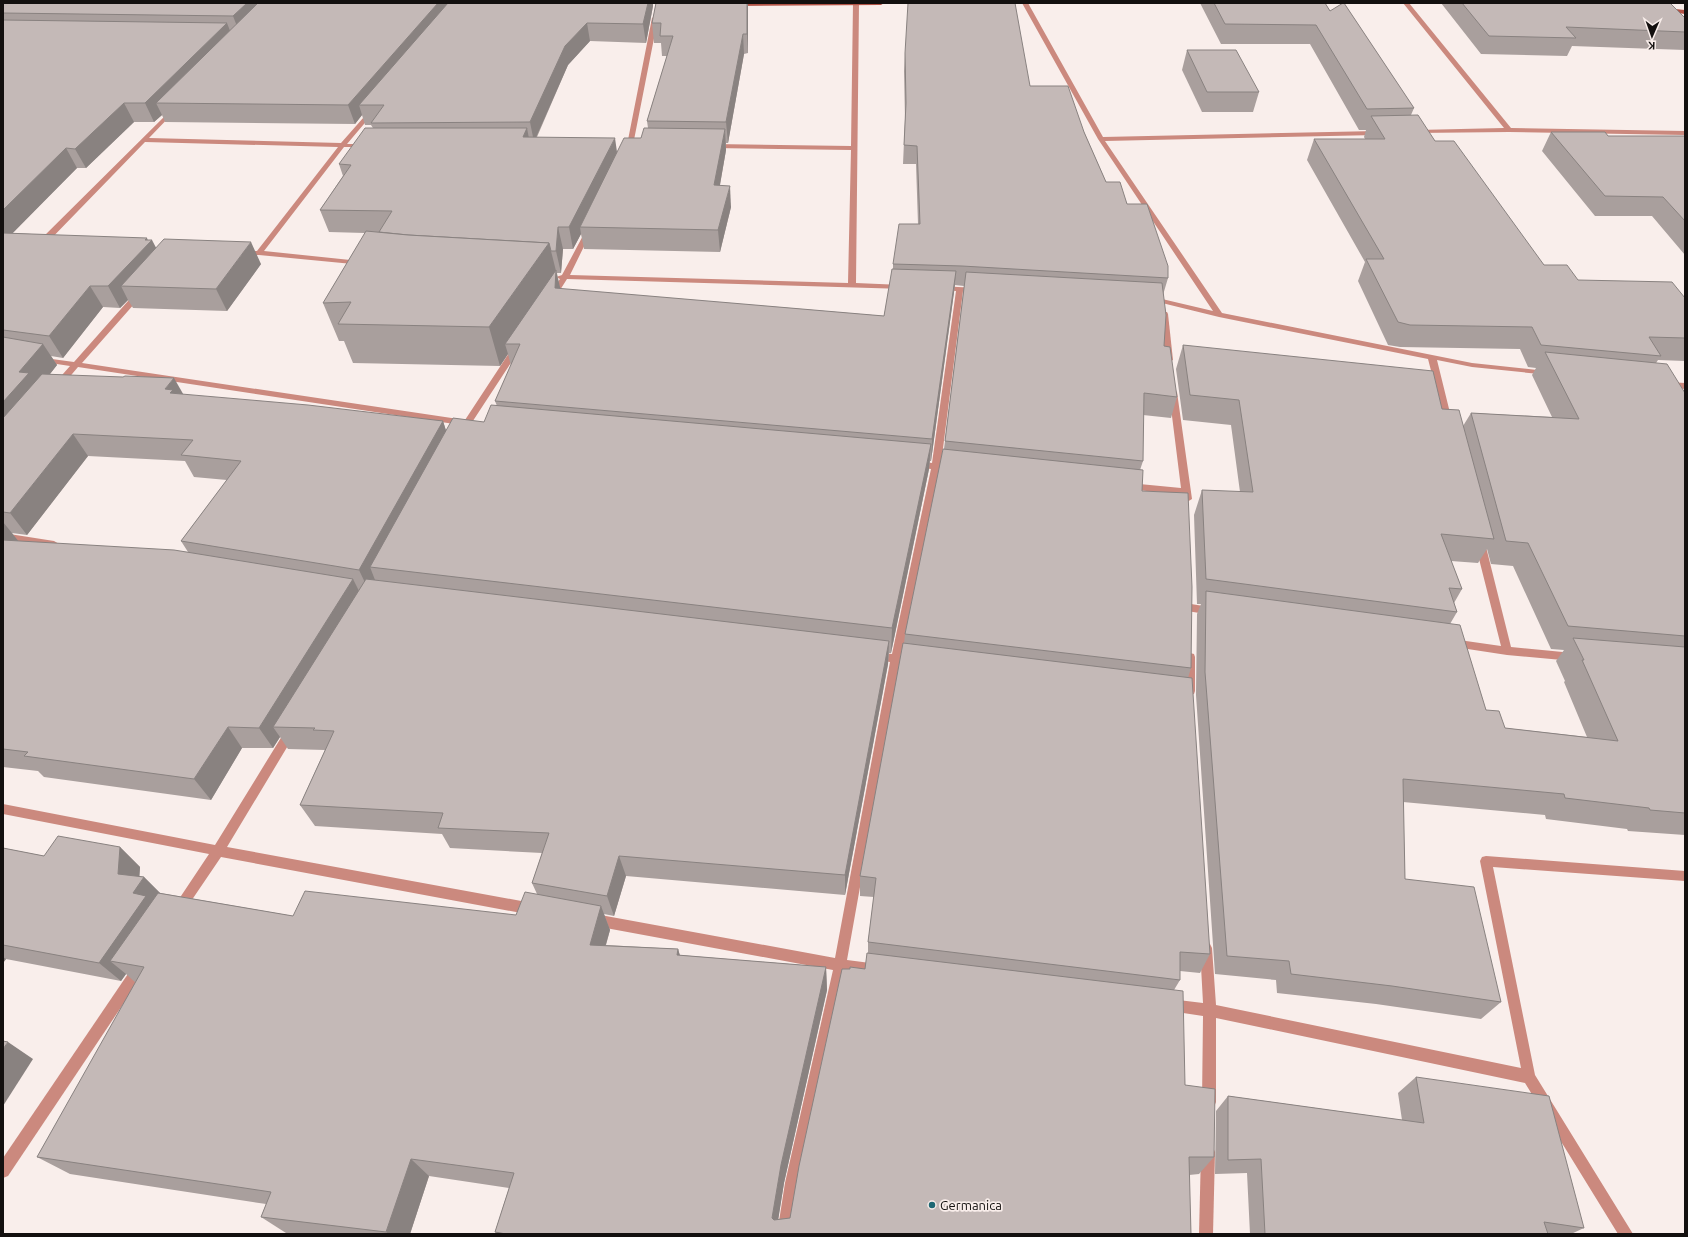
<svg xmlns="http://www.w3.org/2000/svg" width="1688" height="1237" viewBox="0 0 1688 1237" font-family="Ubuntu,sans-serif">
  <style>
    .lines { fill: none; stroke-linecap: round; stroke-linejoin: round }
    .street { fill: #cb897e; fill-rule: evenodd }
    .secondary { fill: #b25346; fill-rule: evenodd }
    .wall { fill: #a99f9d; fill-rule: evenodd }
    .shaded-wall { fill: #898280 }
    .building { fill: #c4b9b7; stroke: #898280 }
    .poi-dot { fill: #1f6874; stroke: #f9eeeb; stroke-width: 1.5 }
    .labels { text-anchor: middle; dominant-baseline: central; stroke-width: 3.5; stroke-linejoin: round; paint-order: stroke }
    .near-poi-label { font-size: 13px; fill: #13100f; stroke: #f9eeeb; text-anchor: start }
  </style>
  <rect width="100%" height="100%" fill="#f9eeeb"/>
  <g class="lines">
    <g class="street">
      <polygon points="853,3 859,3 856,283 902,285 906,287 905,289 567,279 555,298 549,298 548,296 560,279 556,277 562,275 586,230 589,228 592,230 570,275 848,283 851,150 713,148 710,146 713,144 851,146"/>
      <polygon points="1022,3 1028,3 1103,137 1377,131 1380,133 1377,135 1105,141 1222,313 1472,363 1546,371 1550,373 1549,375 1472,367 1437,360 1452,421 1448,424 1444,421 1428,359 1219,317 1162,303 1148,303 1148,299 1162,299 1213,311 1098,139"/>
      <polygon points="1403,3 1409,3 1511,128 1685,131 1685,135 1509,132 1415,133 1414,132 1417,130 1504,128"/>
      <polygon points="655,16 658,18 633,145 629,151 627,152 624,150 627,145 652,18"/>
      <polygon points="173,108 176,110 175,111 149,138 341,143 371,109 375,109 375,111 347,144 365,144 368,146 367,147 344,147 264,251 360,261 364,263 363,265 259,255 243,255 239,253 243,251 257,251 338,147 145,142 44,246 38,246 38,242"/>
      <polygon points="939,286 977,288 981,290 977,292 963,291 941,464 952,465 956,468 952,471 940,470 902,656 916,658 917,661 916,664 912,665 900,663 847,960 878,964 883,966 884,970 883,974 878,976 845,972 799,1183 791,1234 777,1234 785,1183 833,970 595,926 591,924 589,920 591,916 595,914 835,958 890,662 872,659 871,656 872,653 876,652 892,654 931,469 916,467 912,464 916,461 932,463 956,291 939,290"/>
      <polygon points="136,292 142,292 143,294 82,363 465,420 513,347 516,347 520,349 465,433 462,434 458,431 461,425 78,367 61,387 55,387 55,383 70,366 37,361 37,357 74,362"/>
      <polygon points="1161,312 1167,312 1168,314 1173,360 1169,362 1165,360 1160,314"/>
      <polygon points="1668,382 1685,383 1685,389 1665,387 1664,385"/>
      <polygon points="1173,389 1177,392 1192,499 1187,502 1184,501 1182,495 1129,489 1125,486 1129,483 1181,488 1169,392"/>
      <polygon points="3,533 54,541 59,544 54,547 3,539"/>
      <polygon points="1480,540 1485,543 1511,647 1573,653 1577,654 1578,657 1577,660 1573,661 1507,655 1448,646 1447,643 1448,640 1452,639 1501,646 1475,543"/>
      <polygon points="1191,604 1216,608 1217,611 1216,614 1212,615 1187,611 1186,608 1187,605"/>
      <polygon points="1190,653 1194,654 1195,657 1195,691 1194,694 1190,695 1186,694 1185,691 1185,657 1186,654"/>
      <polygon points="291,727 295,728 296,731 295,734 227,847 532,903 536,905 538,909 536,913 532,915 221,857 183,913 179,915 175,913 173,909 175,905 209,854 3,814 3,804 215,845 287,728"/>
      <polygon points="1486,856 1685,871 1685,881 1493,867 1535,1075 1633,1234 1618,1234 1525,1083 1216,1018 1216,1102 1214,1107 1209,1109 1204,1107 1202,1102 1203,1016 1170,1011 1165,1010 1163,1005 1165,1000 1170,999 1203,1003 1200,948 1202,944 1206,942 1210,944 1212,948 1216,1005 1521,1068 1480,861 1482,857"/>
      <polygon points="139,963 144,965 145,969 144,973 8,1176 3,1178 3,1158 134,965"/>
      <polygon points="1208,1145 1213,1147 1215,1152 1213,1234 1199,1234 1201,1152 1203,1147"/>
    </g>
    <g class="secondary">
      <polygon points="732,3 884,3 881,5 734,6 732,5"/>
      <polygon points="1665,8 1685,10 1685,14 1663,11 1662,10"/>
    </g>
  </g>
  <g class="wall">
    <path d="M 3,3 L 653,3 L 653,6 L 646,43 L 590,41 L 568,65 L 537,137 L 617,153 L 641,138 L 648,128 L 647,121 L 667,56 L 662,56 L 661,43 L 654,43 L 652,23 L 656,3 L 748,3 L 748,53 L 744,54 L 728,143 L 726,143 L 726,150 L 720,185 L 731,207 L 720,252 L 584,249 L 581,234 L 573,249 L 563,249 L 561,273 L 557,273 L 560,289 L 884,316 L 893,269 L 893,264 L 918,224 L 916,164 L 903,164 L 905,119 L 904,71 L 905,53 L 1030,86 L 1084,132 L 1106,182 L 1127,204 L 1168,278 L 1163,295 L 1164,346 L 1177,397 L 1171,418 L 1143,415 L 1143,461 L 1140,470 L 1142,491 L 1191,668 L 1188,678 L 1210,954 L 1200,973 L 1180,971 L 1180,980 L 1174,990 L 1185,1085 L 1214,1157 L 1199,1174 L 1189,1175 L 1191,1234 L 497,1234 L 495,1232 L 509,1188 L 429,1176 L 410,1234 L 296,1234 L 286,1233 L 261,1217 L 266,1204 L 70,1174 L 37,1157 L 136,983 L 126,974 L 121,981 L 6,959 L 3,963 L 3,848 L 44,856 L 120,847 L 140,867 L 139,876 L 144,877 L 160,893 L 293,916 L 516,915 L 537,894 L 532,883 L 542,853 L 450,848 L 442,834 L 315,826 L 300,805 L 325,750 L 288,749 L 280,737 L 273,748 L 242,748 L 211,800 L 44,777 L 38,771 L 3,767 ZM 162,115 L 165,122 L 355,124 L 362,115 L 365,125 L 371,125 L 373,128 L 339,164 L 343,176 L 320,210 L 329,232 L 365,233 L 323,303 L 339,341 L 344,341 L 353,363 L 500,366 L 508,354 L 511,366 L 495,401 L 497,406 L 484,422 L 446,431 L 443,421 L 183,395 L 50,374 L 57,365 L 51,356 L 63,358 L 103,307 L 120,308 L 128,300 L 133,308 L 227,311 L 261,264 L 156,248 L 147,240 L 12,233 L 77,168 L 86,168 L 134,122 L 154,122 ZM 955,285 L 964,286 L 944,449 L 905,634 L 904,644 L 860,876 L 860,896 L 874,897 L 868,942 L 868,953 L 865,969 L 850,969 L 790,1218 L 778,1219 L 784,1183 L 827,990 L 826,967 L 680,955 L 678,949 L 606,945 L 610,930 L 604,914 L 614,916 L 626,876 L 845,895 L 888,664 L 889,653 L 891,653 L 929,469 L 930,461 L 931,461 ZM 88,456 L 185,461 L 194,477 L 227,480 L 181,541 L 188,552 L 18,541 L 12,533 L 27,535 Z"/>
    <path d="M 1200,3 L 1325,3 L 1330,11 L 1414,108 L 1411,115 L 1435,141 L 1544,265 L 1578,280 L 1685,298 L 1685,361 L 1658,360 L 1656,363 L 1685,393 L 1685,835 L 1628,831 L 1627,829 L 1546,819 L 1545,815 L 1403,802 L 1405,879 L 1501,1002 L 1481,1019 L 1376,1004 L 1277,993 L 1276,980 L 1215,974 L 1196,695 L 1197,614 L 1201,604 L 1197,604 L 1194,515 L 1202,490 L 1240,492 L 1231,425 L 1183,420 L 1176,369 L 1183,345 L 1442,409 L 1463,426 L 1471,413 L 1552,417 L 1532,375 L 1536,368 L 1528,367 L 1520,349 L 1400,347 L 1388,345 L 1358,281 L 1365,262 L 1307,160 L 1314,139 L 1365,139 L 1364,137 L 1366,130 L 1359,130 L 1310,44 L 1221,44 ZM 1487,549 L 1491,564 L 1513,566 L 1551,649 L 1564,650 L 1556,661 L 1565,681 L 1564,682 L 1587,737 L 1505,728 L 1486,710 L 1450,624 L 1457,612 L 1454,603 L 1462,589 L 1451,561 L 1478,563 Z"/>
    <polygon points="1441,3 1670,3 1685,18 1685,50 1572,46 1567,56 1481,54"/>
    <polygon points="1187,50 1259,92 1253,112 1202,112 1182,70"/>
    <polygon points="1551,132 1608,136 1685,136 1685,255 1652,216 1595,216 1542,151"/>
    <polygon points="1416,1077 1584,1228 1571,1234 1250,1234 1247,1173 1215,1174 1216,1111 1228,1096 1402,1120 1398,1093"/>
  </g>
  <g class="shaded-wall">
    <polygon points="247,3 272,3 240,34 233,16"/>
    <polygon points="438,3 458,3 359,105 362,115 355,124 348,105"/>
    <polygon points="648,3 653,3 653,6 646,43 643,24"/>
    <polygon points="747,3 748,3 748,53 747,34"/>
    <polygon points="227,23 234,41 156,103 162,115 154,122 145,103"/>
    <polygon points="587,23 590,41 568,65 534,142 530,122 565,46"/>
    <polygon points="743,34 744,54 728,143 726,122"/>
    <polygon points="124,103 134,122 86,168 75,149"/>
    <polygon points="527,128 531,149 523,137"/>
    <polygon points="725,129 726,150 716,207 714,185"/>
    <polygon points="615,138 618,159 580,227 581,234 573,249 569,227"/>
    <polygon points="66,148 77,168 5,241 3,241 3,210"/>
    <polygon points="730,186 731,207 720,252 718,230"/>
    <polygon points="558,227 563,249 561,273 556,251"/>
    <polygon points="147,238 149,243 152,240 163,261 121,286 128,300 120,308 108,286"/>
    <polygon points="251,242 261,264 227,311 216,289"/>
    <polygon points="549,243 561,291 505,344 508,354 500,366 489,327"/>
    <polygon points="956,271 954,292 931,461 932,439"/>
    <polygon points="90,286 103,307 63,358 49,336"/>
    <polygon points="43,344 57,365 39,388 3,443 3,402 19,372"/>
    <polygon points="174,378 186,399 182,405 165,389"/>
    <polygon points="443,421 450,443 370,567 375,580 369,591 359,570"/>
    <polygon points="73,434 88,456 27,535 10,513"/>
    <polygon points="931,444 929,469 891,653 892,628"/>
    <polygon points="3,522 20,543 3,556"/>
    <polygon points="353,579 364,601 273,727 280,737 273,748 259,728"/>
    <polygon points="889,641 888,664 845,895 845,875"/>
    <polygon points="228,727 242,748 211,800 194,779"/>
    <polygon points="120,847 140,867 139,885 144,877 163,896 110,961 126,974 121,981 99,963 133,893 118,874"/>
    <polygon points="619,856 626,876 614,916 607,896"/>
    <polygon points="601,906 610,930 599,968 590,945"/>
    <polygon points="678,949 684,972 677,955"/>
    <polygon points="3,957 6,959 3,963"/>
    <polygon points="826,967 827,990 784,1183 776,1234 772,1218 781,1165"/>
    <polygon points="8,1042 33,1059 3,1106 3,1049"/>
    <polygon points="411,1159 429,1176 410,1234 388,1234 386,1232"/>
  </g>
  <g class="building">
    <polygon points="3,3 247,3 233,16 3,13"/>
    <polygon points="258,3 438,3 348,105 156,103"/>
    <polygon points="448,3 648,3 643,24 587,23 565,46 530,122 371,123 384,105 359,105"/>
    <polygon points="656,3 747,3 747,34 743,34 726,122 647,121 673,36 660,36 661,23 652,23"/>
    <polygon points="908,3 1015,3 1030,86 1068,86 1084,132 1106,182 1120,182 1127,204 1147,204 1168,266 1168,278 962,266 893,264 899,224 920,224 917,146 904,145 906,103 905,53"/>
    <polygon points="1214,3 1325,3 1330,11 1343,3 1344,3 1414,108 1367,109 1316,25 1225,24"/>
    <polygon points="1462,3 1670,3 1685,18 1685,32 1566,27 1576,38 1489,36"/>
    <polygon points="3,20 227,23 145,103 124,103 75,149 66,148 3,210"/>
    <polygon points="1187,50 1236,50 1259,92 1207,92"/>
    <polygon points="1418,115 1435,141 1454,141 1544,265 1567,265 1578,280 1672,282 1685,298 1685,338 1649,337 1661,356 1541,345 1532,327 1410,325 1398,322 1366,259 1384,259 1314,139 1385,139 1371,116"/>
    <polygon points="365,128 527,128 523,137 615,138 569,227 558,227 556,251 551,251 549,243 408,235 379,232 392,211 320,210 351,165 339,164"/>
    <polygon points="644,128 725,129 714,185 730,186 718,230 580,227 624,138 641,138"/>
    <polygon points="1551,132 1605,132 1608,136 1685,136 1685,221 1663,197 1605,196"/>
    <polygon points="366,231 408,235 549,243 489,327 338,324 351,302 323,303"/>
    <polygon points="3,233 147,238 145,240 152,240 108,286 90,286 49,336 3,330"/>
    <polygon points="164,239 251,242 216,289 121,286"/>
    <polygon points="892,269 956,271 932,439 495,401 520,344 505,344 556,270 555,288 884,316"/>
    <polygon points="966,272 1162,283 1166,315 1164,346 1170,347 1177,397 1144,393 1143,461 945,441"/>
    <polygon points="3,337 43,344 19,372 29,373 3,402"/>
    <polygon points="1183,345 1433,371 1442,409 1459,410 1494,539 1441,534 1462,589 1449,588 1457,612 1206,579 1202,490 1253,492 1239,400 1190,395"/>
    <polygon points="1545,352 1667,364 1685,393 1685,636 1568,626 1528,543 1506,541 1471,413 1579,419"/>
    <polygon points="42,374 123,377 125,376 174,378 165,389 173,390 170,393 308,405 443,421 359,570 181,541 241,461 181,455 193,440 73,434 10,513 3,512 3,418"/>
    <polygon points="491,405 931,444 892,628 370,567 453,418 484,422"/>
    <polygon points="943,449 1143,470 1142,491 1188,493 1192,587 1191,668 905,634"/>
    <polygon points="3,540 174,550 353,579 259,728 228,727 194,779 24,756 28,752 3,749"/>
    <polygon points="366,579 889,641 845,875 619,856 607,896 532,883 549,833 438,828 443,813 300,805 334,731 313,730 315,728 273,727"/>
    <polygon points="1206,591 1460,625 1486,710 1499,711 1505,728 1618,741 1582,660 1584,660 1573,638 1685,647 1685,813 1650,810 1649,808 1565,798 1564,794 1403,779 1405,879 1474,887 1501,1002 1392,986 1291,974 1289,961 1227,956 1205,672"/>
    <polygon points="903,643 1192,678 1210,954 1180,952 1180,980 868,942 876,878 860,876"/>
    <polygon points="58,836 120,847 118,874 144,877 133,893 146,896 99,963 3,945 3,848 44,856"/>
    <polygon points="305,891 516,915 525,892 601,906 590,945 678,949 677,955 826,967 781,1165 772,1218 774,1220 790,1218 799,1166 842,969 850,969 850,967 865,969 867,953 1183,991 1185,1085 1215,1089 1214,1157 1189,1157 1191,1234 506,1234 495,1232 514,1173 411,1159 386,1232 261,1217 271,1192 37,1157 144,967 110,961 158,893 293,916"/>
    <polygon points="3,1041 8,1042 3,1049"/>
    <polygon points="1416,1077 1549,1096 1584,1228 1544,1222 1548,1234 1265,1234 1261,1159 1228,1160 1228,1096 1424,1123"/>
  </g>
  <circle class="poi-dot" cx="932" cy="1205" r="4"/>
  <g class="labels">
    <g class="near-poi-label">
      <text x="940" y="1205">Germanica</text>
    </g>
  </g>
  <rect width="1688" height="1237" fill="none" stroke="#13100f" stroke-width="8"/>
  <g transform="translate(1652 36) rotate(182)" stroke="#f9eeeb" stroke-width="3" paint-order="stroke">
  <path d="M0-3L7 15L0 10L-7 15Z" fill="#13100f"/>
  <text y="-6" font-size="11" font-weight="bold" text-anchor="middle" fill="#13100f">K</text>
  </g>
</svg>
